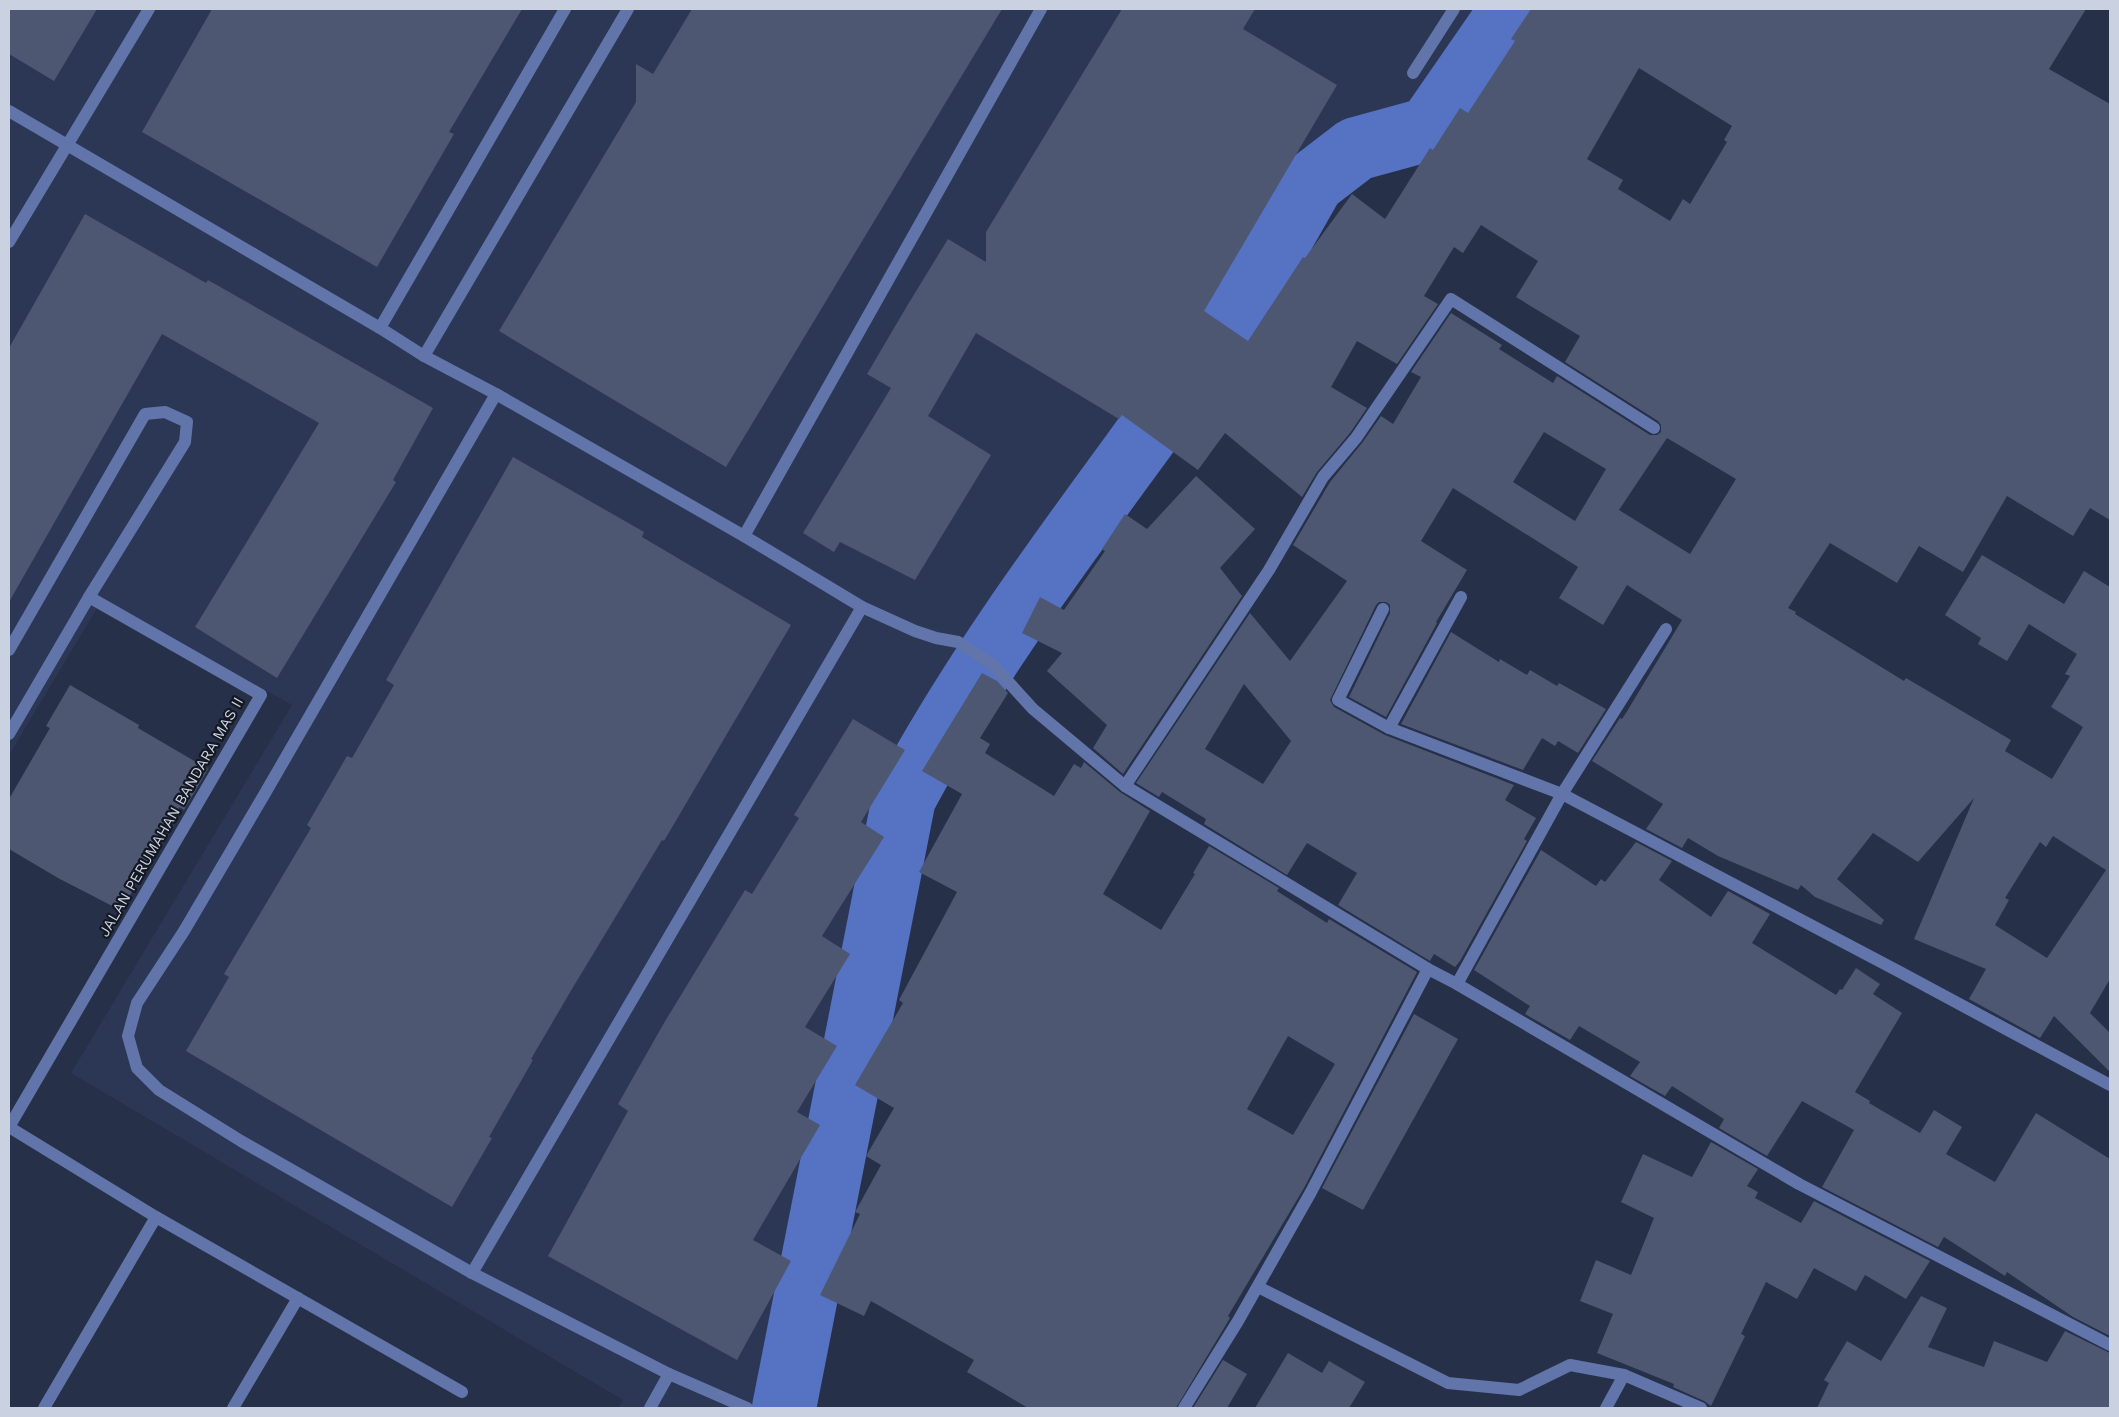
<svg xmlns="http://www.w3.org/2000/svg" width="2119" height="1417" viewBox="0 0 2119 1417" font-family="'Work Sans',sans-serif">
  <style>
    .built { fill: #2c3756 }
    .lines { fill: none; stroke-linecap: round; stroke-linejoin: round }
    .river { stroke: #5672c2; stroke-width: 64 }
    .building { fill: #4d5772; fill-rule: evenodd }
    .minor { stroke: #6175aa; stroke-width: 12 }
    .labels { text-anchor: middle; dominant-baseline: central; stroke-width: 4.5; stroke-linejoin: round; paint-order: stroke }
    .street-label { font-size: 15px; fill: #cad1e1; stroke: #141823 }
  </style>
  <rect width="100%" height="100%" fill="#263048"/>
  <polygon class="built" points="9,9 1525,9 1437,137 1320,159 1011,610 902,791 800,1408 618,1408 623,1400 71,1073 292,705 102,600 9,755"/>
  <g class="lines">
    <path class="river" d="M 784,1408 L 904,798 C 985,647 1092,511 1192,372 L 1219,339 L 1280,240 L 1313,182 L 1356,149 L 1429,129 L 1512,9"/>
  </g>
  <g class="building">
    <polygon points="9,9 97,9 54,81 9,54"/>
    <polygon points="212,9 522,9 449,132 454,134 377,267 142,132"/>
    <polygon points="692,9 1002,9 726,467 499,331 636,102 636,64 653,74"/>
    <path d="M 1122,9 L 1255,9 L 1243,29 L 1337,85 L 1204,311 L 1248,341 L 1303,257 L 1305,258 L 1352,194 L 1385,219 L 1430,148 L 1433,150 L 1460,108 L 1468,113 L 1515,41 L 1511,39 L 1531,9 L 2086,9 L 2049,69 L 2110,104 L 2110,520 L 2090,508 L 2073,536 L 2007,496 L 1963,572 L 1919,546 L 1897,583 L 1830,543 L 1788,608 L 1796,612 L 1795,614 L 1904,681 L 1906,678 L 2011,740 L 2005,751 L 2052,779 L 2083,727 L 2051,707 L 2070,676 L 2065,674 L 2077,654 L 2029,624 L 2007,661 L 1978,644 L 1981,638 L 1945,615 L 1982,555 L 2064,604 L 2084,571 L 2110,587 L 2110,979 L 2090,1013 L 2110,1033 L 2110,1072 L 2054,1016 L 2040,1038 L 1969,999 L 1986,969 L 1914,939 L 1974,798 L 1918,862 L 1873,833 L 1837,879 L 1884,920 L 1881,925 L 1815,897 L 1801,885 L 1798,890 L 1718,856 L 1688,838 L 1682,848 L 1646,829 L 1663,804 L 1592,761 L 1620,718 L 1622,719 L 1626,713 L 1682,620 L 1627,585 L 1603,625 L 1559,598 L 1578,567 L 1453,488 L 1421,541 L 1467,570 L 1436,622 L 1437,623 L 1386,717 L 1349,697 L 1390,613 L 1390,605 L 1386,602 L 1379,602 L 1376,605 L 1330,700 L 1334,707 L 1385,735 L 1514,785 L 1505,800 L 1536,818 L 1524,839 L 1527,841 L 1460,961 L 1455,967 L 1434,954 L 1430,961 L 1338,905 L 1357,873 L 1307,843 L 1287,875 L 1204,824 L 1206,819 L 1162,792 L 1159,797 L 1136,783 L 1250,613 L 1290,661 L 1347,581 L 1293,545 L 1330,482 L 1362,443 L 1381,416 L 1393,424 L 1421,377 L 1411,372 L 1451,313 L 1502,345 L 1499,349 L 1553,383 L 1557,376 L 1650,435 L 1657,435 L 1661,432 L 1661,425 L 1658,421 L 1565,362 L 1580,336 L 1516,297 L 1538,261 L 1481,225 L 1463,253 L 1454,247 L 1424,296 L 1438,304 L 1397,364 L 1357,341 L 1331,387 L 1367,408 L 1350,433 L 1317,472 L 1302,497 L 1225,433 L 1198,470 L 1122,415 L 1119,419 L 976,333 L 928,416 L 991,455 L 915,580 L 840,542 L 834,552 L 803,533 L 891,388 L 867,374 L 907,306 L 948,239 L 986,262 L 986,232 ZM 1639,68 L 1732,126 L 1724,140 L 1727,142 L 1690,204 L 1683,199 L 1670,221 L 1618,189 L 1623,180 L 1587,159 ZM 1544,432 L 1606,469 L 1575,521 L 1513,482 ZM 1667,438 L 1736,479 L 1690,554 L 1619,510 ZM 1244,684 L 1291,741 L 1263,784 L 1205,749 ZM 2053,836 L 2106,870 L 2047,958 L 1995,925 L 2009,900 L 2005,898 L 2040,842 L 2046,847 Z"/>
    <polygon points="85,214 206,283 208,280 433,408 393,480 396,482 277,678 195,627 319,423 162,334 9,602 9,348"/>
    <polygon points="513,457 644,532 642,537 791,625 664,841 662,840 572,989 531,1059 533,1060 489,1137 492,1138 452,1207 186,1051 229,977 224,974 311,828 307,825 347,756 352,758 394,685 386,680"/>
    <polygon points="1196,476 1255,529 1220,568 1242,596 1123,774 1093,748 1107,725 1047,671 1062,653 1022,633 1040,597 1064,610 1105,551 1102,549 1125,514 1147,529"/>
    <polygon points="1451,632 1499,662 1500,659 1527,675 1530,670 1557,686 1559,683 1606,709 1578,753 1558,741 1555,746 1542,738 1523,770 1401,724"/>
    <path d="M 982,673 L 997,681 L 1008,693 L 980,738 L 990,744 L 985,753 L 1054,796 L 1074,764 L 1081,768 L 1084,762 L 1120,792 L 1150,811 L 1103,894 L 1161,930 L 1195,874 L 1193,873 L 1209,846 L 1279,888 L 1277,891 L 1327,923 L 1329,919 L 1417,972 L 1304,1188 L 1228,1316 L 1230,1318 L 1176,1408 L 1028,1408 L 967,1372 L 974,1360 L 871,1301 L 864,1316 L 820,1295 L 860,1214 L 855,1212 L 881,1165 L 866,1156 L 894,1108 L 855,1085 L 903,1003 L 899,1000 L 957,892 L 919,872 L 962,794 L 922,771 ZM 1288,1036 L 1335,1064 L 1293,1135 L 1247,1109 Z"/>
    <polygon points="70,685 139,725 138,728 208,769 184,810 180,807 144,868 122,911 58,878 9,849 9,799 50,728 46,726"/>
    <polygon points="853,719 905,750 861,822 884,837 822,936 850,954 805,1027 837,1046 797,1112 820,1125 753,1240 791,1261 737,1360 548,1256 628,1111 618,1104 664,1023 745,890 752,894 799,818 794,815"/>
    <polygon points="1636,842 1672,861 1659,880 1711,917 1728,891 1770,914 1752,943 1836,995 1840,989 1842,990 1856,968 1880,984 1873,994 1902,1013 1855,1092 1870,1101 1869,1103 1920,1133 1934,1110 1962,1127 1946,1154 1995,1182 2036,1113 2110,1159 2110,1336 2073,1317 2007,1272 2005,1276 1944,1237 1938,1247 1822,1187 1854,1130 1802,1101 1767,1156 1719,1128 1724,1119 1672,1086 1665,1096 1630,1076 1640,1062 1579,1026 1570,1040 1525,1014 1530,1006 1474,970 1541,850 1596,886 1601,879 1605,882"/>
    <polygon points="1414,1014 1458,1039 1363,1210 1322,1188"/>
    <polygon points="1711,1142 1758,1169 1747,1186 1758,1192 1755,1198 1801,1223 1814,1201 1930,1261 1906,1299 1865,1275 1856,1291 1814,1268 1797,1299 1766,1282 1741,1334 1745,1336 1711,1406 1704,1401 1673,1387 1674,1384 1597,1353 1613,1314 1580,1301 1596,1260 1631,1275 1654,1218 1621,1202 1643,1154 1692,1177"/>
    <polygon points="1921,1296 1947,1308 1928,1347 1984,1367 1994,1341 2047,1362 2065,1331 2110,1353 2110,1408 1817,1408 1829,1383 1824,1380 1847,1341 1881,1361"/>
    <polygon points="1288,1353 1322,1373 1329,1361 1365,1382 1349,1408 1255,1408"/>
    <polygon points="1223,1360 1247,1374 1227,1408 1193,1408"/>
  </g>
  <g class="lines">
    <g class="minor">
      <polyline points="1413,73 1454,9"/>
      <polyline points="9,111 380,328 424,356 496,394 744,536 862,607 915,631 936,638 958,642 993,665 1033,709 1125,786 1428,969 1457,984 1799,1184 2110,1345"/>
      <polyline points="9,242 149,9"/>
      <polyline points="380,328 565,9"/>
      <polyline points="424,356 628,9"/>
      <polyline points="496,394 264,795 184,931 137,1003 128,1036 137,1068 159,1090 241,1141 472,1273 669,1374 747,1408"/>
      <polyline points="744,536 1041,9"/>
      <polyline points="1383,609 1338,700 1389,728 1562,794 1898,971 2110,1085"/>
      <polyline points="9,650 145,414 165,412 187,422 185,442 89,597 9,734"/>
      <polyline points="1389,728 1461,597"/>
      <polyline points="1125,786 1269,570 1323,477 1356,438 1451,299 1654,428"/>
      <polyline points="1457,984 1562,794 1666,629"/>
      <polyline points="9,1127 261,695 89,597"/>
      <polyline points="9,1127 156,1217 462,1392"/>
      <polyline points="472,1273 862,607"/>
      <polyline points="1258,1287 1448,1383 1519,1390 1570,1365 1624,1375 1701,1408"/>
      <polyline points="44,1408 156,1217"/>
      <polyline points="233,1408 298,1298"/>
      <polyline points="650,1408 669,1374"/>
      <polyline points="1184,1408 1238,1321 1311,1192 1428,969"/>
      <polyline points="1606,1408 1624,1375"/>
    </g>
  </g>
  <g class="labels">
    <g class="street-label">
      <text transform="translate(171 817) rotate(-60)">JALAN PERUMAHAN BANDARA MAS II</text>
    </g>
  </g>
  <rect width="2119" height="1417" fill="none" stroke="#cad1e1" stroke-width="20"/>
</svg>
